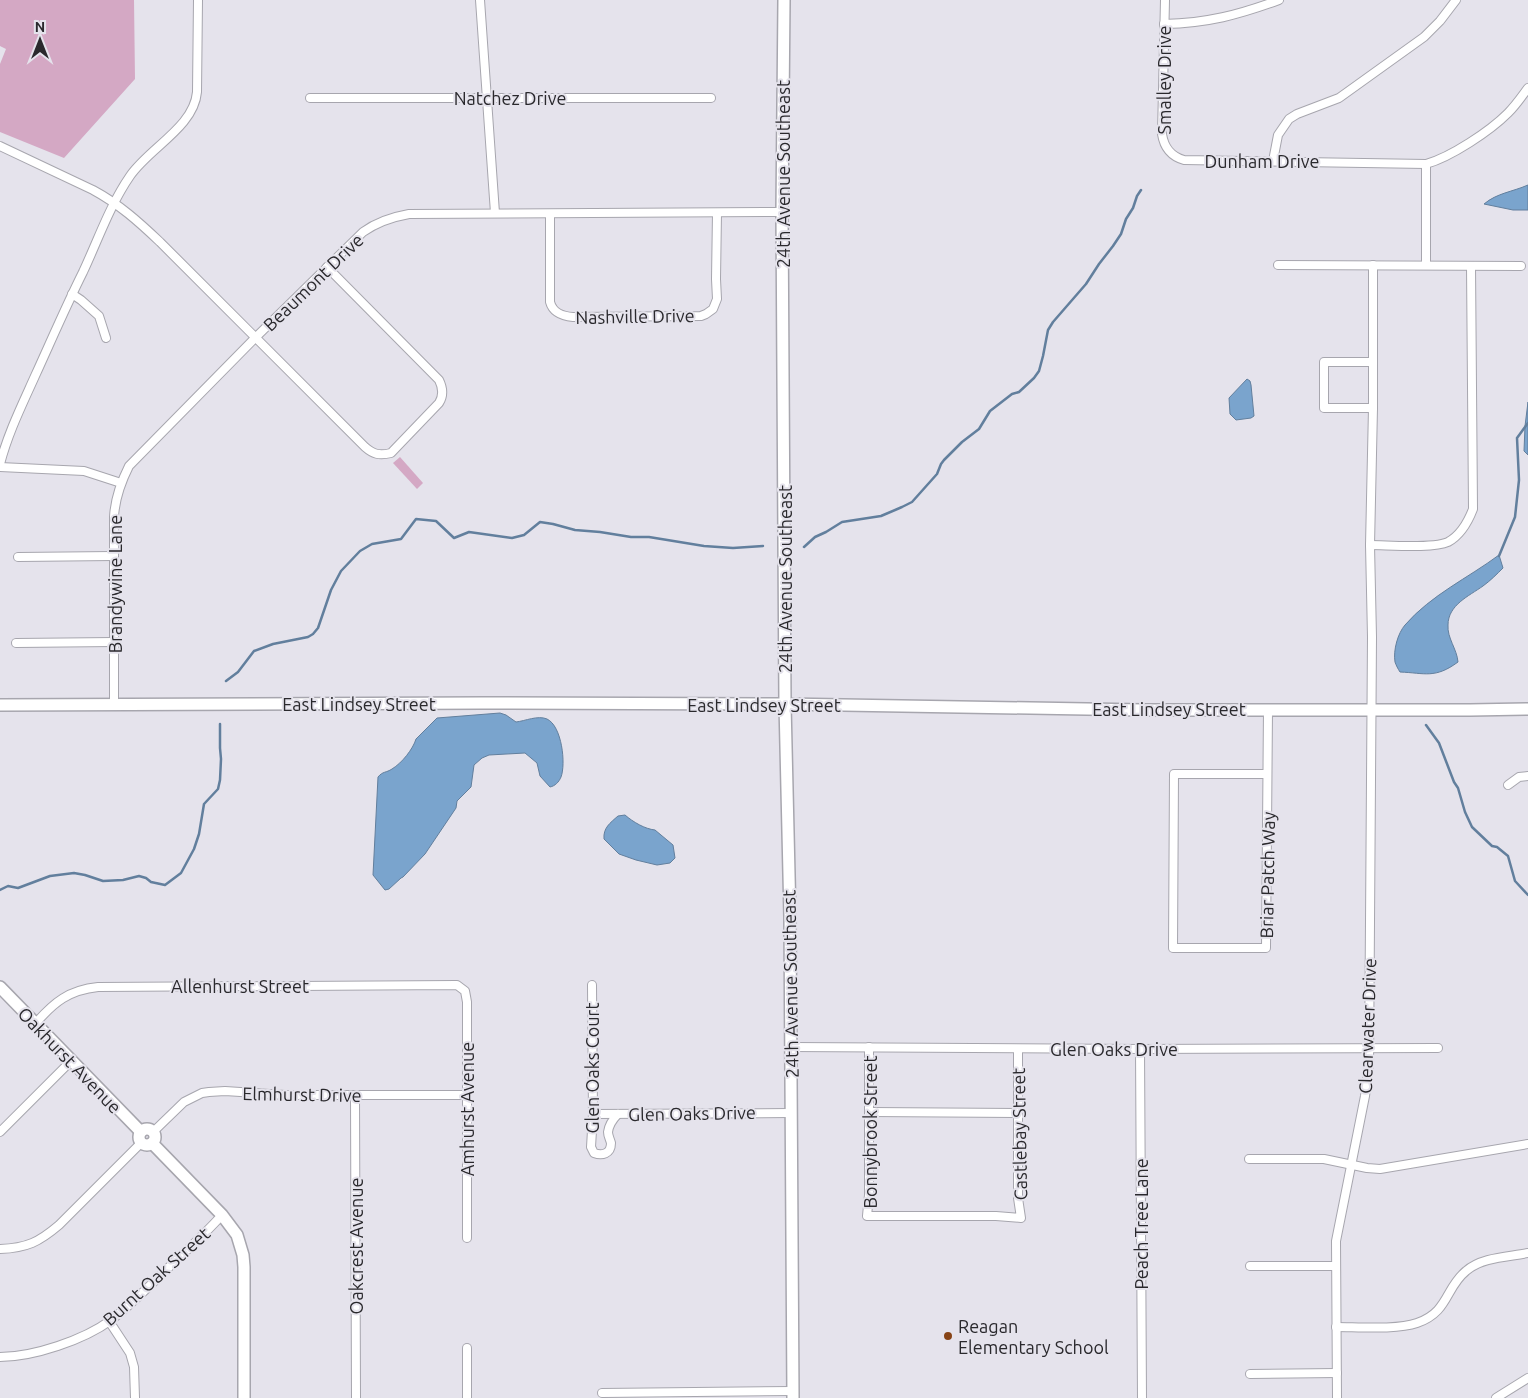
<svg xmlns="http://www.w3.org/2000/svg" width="1528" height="1398" viewBox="0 0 1528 1398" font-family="Ubuntu,sans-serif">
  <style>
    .green { fill: #d4a8c4 }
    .water { fill: #7aa4cd; stroke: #627f9d }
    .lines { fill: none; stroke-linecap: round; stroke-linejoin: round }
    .stream { stroke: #627f9d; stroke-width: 2.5 }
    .street-casing { stroke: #a7a6ae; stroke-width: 10 }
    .secondary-casing { stroke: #a7a6ae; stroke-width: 14 }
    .street { stroke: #fff; stroke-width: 8 }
    .secondary { stroke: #fff; stroke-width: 11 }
    .poi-dot { fill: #874316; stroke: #e5e3ec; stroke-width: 2 }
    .labels { text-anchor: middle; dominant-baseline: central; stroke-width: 4; stroke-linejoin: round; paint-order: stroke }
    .street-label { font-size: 18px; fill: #2a292d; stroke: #e5e3ec }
    .poi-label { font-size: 18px; fill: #2a292d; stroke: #e5e3ec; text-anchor: start }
  </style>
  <rect width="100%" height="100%" fill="#e5e3ec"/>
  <g class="green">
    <polygon points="0,0 134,0 135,79 64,158 0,132 0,64 6,49 0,46"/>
    <polygon points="400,457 423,483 417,489 393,463"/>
  </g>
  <g class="water">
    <path d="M 1528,185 L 1528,210 L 1513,210 L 1484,204 C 1497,193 1512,192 1528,185 Z"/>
    <polygon points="1247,379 1250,381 1251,385 1254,416 1251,418 1236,420 1230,414 1229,398"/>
    <polygon points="1528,402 1528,455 1524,451 1525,426"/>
    <path d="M 1499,555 L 1503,568 C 1497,574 1490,581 1483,586 C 1469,596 1448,605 1448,625 C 1447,638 1457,649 1458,662 C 1435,679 1425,673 1400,672 C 1398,669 1396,665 1395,662 C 1393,650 1398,633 1405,625 C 1431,595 1468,578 1499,555 Z"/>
    <path d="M 500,713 L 506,715 L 516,722 C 525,721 538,715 547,719 C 562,726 566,764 561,777 C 559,782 555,786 550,787 L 540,776 L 537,763 L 525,753 L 489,755 L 482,758 L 474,765 L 471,787 L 457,801 L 456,808 L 425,854 L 403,877 L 401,878 L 389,889 L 385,890 L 373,875 L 378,777 C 383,771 386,773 392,769 C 402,763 413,749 416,739 L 437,718 Z"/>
    <path d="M 625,815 C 633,822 645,829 655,830 L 673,845 L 675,858 L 670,863 L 657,865 L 636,860 L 619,854 L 604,839 C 603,828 610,823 618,816 Z"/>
  </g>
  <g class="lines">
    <g class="stream">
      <polyline points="804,547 815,537 826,532 842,522 881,516 902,507 912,502 937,474 941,464 944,460 962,442 979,429 990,411 1012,394 1019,392 1034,378 1039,371 1043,356 1048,330 1053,322 1086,284 1099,264 1113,246 1121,234 1126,219 1133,208 1137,196 1141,190"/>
      <polyline points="1499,556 1515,517 1519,480 1517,438 1528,423"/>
      <polyline points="226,681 238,672 254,651 273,644 308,637 313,634 318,628 331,590 341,571 360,551 372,544 401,539 416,519 436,521 454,538 469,532 512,538 524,535 540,522 553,524 575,530 600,532 631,537 649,537 704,546 733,548 763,546"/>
      <polyline points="1426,725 1439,743 1454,782 1458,788 1465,812 1472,827 1492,846 1497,847 1508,856 1515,881 1528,895"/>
      <polyline points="0,890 8,886 18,888 50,876 74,873 85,875 103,881 123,880 139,876 146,878 151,882 165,885 181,873 194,849 199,834 204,804 218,789 220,780 221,759 220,748 220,724"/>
    </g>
    <g class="street-casing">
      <g id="street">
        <polyline points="480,0 495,213"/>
        <path d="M 1165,0 L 1162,134 C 1164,147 1170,156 1184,160 L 1426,164 C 1451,157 1490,131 1508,113 C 1516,105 1522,96 1528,88"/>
        <path d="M 1164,24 C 1208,23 1238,15 1279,0"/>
        <polyline points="310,98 711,98"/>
        <path d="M 0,146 L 93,190 C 119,204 139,222 160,242 L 365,447 C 373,454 379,456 391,453 L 439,403 C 444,395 443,388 439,380 L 327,267"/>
        <polyline points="1273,161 1278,135 1289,119 1297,114 1339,98 1424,37 1440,21 1456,0"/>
        <polyline points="1426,164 1426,265"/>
        <path d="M 550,214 L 550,302 C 553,313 562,316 573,317 L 701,316 L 706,314 L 713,309 L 717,299 L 716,279 L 717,213"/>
        <polyline points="1278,265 1521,266"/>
        <polyline points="72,294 81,300 99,316 106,338"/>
        <polyline points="1373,408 1324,408 1324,362 1373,362"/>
        <path d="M 0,464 C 8,433 22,405 35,376 C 51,341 66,306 83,272 C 98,240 110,205 130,176 C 149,148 194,127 197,92 L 198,0"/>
        <polyline points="0,467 84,471 121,483"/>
        <path d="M 1370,545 C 1388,545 1433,549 1448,542 C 1461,535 1468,522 1473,509 L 1471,266"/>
        <polyline points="18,557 113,556"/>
        <polyline points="16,643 114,642"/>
        <path d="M 114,705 L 114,517 C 115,498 121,482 129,466 L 255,338 L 363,232 C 377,222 392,217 409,214 L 782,212"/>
        <polyline points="1267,774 1174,774 1173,948 1266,948 1268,710"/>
        <polyline points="1508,785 1519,777 1528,776"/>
        <path d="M 592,985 L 593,1114 L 591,1147 L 594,1153 C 602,1156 611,1154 611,1143 C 610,1139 608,1136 608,1132 C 609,1124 613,1119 618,1114"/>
        <path d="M 35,1024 C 54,1002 69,990 98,987 L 457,985 L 465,991 L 467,1002 L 467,1238"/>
        <polyline points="790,1047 1140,1049 1438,1048"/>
        <polyline points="869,1047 869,1195 867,1216 996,1216 1021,1218 1018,1198 1018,1049"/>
        <polyline points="1140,1049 1142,1398"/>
        <polyline points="355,1095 356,1398"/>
        <polyline points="870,1112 1017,1113"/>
        <polyline points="593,1114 791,1113"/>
        <polyline points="0,1132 71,1061"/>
        <polyline points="153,1132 184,1102 202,1093 209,1092 225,1091 285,1095 466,1095"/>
        <polyline points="1249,1159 1324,1159 1367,1168 1380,1169 1528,1144"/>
        <path d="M 0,1249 C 27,1248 39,1242 59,1225 L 141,1143"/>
        <polyline points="1250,1266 1336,1266"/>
        <polyline points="109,1321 130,1353 134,1367 135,1398"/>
        <path d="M 1336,1327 C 1358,1327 1397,1330 1417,1323 C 1449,1312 1445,1288 1466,1271 C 1482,1257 1508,1257 1528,1253"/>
        <polyline points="467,1348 467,1398"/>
        <path d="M 0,1357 C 33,1357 84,1340 111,1320 C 131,1305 149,1286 168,1268 C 186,1251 205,1234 222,1215"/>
        <polyline points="1250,1374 1337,1373"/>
        <polyline points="602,1393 793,1391"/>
        <polyline points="1337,1398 1336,1241 1365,1096 1369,1065 1372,637 1370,545 1373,408 1373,265"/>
        <polyline points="1496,1398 1528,1378"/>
      </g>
    </g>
    <g class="secondary-casing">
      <g id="secondary">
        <polyline points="784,0 782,212 785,704 790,917 793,1398"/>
        <polyline points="0,705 482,703 785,704 1143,710 1470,710 1528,709"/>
        <polyline points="0,987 141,1132"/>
        <circle cx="147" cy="1137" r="8"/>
        <polyline points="152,1143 222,1215 237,1235 243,1255 244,1267 244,1398"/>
      </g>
    </g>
    <use href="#street" class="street"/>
    <use href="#secondary" class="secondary"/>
  </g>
  <circle class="poi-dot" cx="948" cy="1336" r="5"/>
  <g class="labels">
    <g class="street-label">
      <text transform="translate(1164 80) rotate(-90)">Smalley Drive</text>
      <text x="510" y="98">Natchez Drive</text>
      <text x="1262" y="161">Dunham Drive</text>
      <text transform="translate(783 174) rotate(-90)">24th Avenue Southeast</text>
      <text transform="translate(313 282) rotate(-44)">Beaumont Drive</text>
      <text transform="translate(635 316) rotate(-1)">Nashville Drive</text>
      <text transform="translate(785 579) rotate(-90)">24th Avenue Southeast</text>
      <text transform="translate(115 584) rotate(-90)">Brandywine Lane</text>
      <text x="359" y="704">East Lindsey Street</text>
      <text x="764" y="705">East Lindsey Street</text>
      <text x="1169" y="709">East Lindsey Street</text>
      <text transform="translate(1267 875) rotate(-89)">Briar Patch Way</text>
      <text transform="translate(790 984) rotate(-91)">24th Avenue Southeast</text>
      <text x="240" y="986">Allenhurst Street</text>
      <text transform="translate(1367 1026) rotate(-88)">Clearwater Drive</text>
      <text x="1114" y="1049">Glen Oaks Drive</text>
      <text transform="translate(70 1060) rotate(46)">Oakhurst Avenue</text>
      <text transform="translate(592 1068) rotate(-90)">Glen Oaks Court</text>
      <text transform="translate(302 1094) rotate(1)">Elmhurst Drive</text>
      <text transform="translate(467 1109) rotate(-90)">Amhurst Avenue</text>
      <text transform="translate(692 1113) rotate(-1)">Glen Oaks Drive</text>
      <text transform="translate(870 1132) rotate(-90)">Bonnybrook Street</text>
      <text transform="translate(1019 1134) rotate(-91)">Castlebay Street</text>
      <text transform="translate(1141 1224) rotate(-90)">Peach Tree Lane</text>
      <text transform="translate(356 1246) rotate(-90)">Oakcrest Avenue</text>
      <text transform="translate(156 1276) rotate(-42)">Burnt Oak Street</text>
    </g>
    <g class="poi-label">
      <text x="958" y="1326">Reagan<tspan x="958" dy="21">Elementary School</tspan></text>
    </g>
  </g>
  <g transform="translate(40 40)" stroke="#e5e3ec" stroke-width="4" paint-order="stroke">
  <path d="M0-4L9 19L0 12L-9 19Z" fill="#2a292d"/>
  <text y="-8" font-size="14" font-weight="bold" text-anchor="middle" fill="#2a292d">N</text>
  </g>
</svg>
